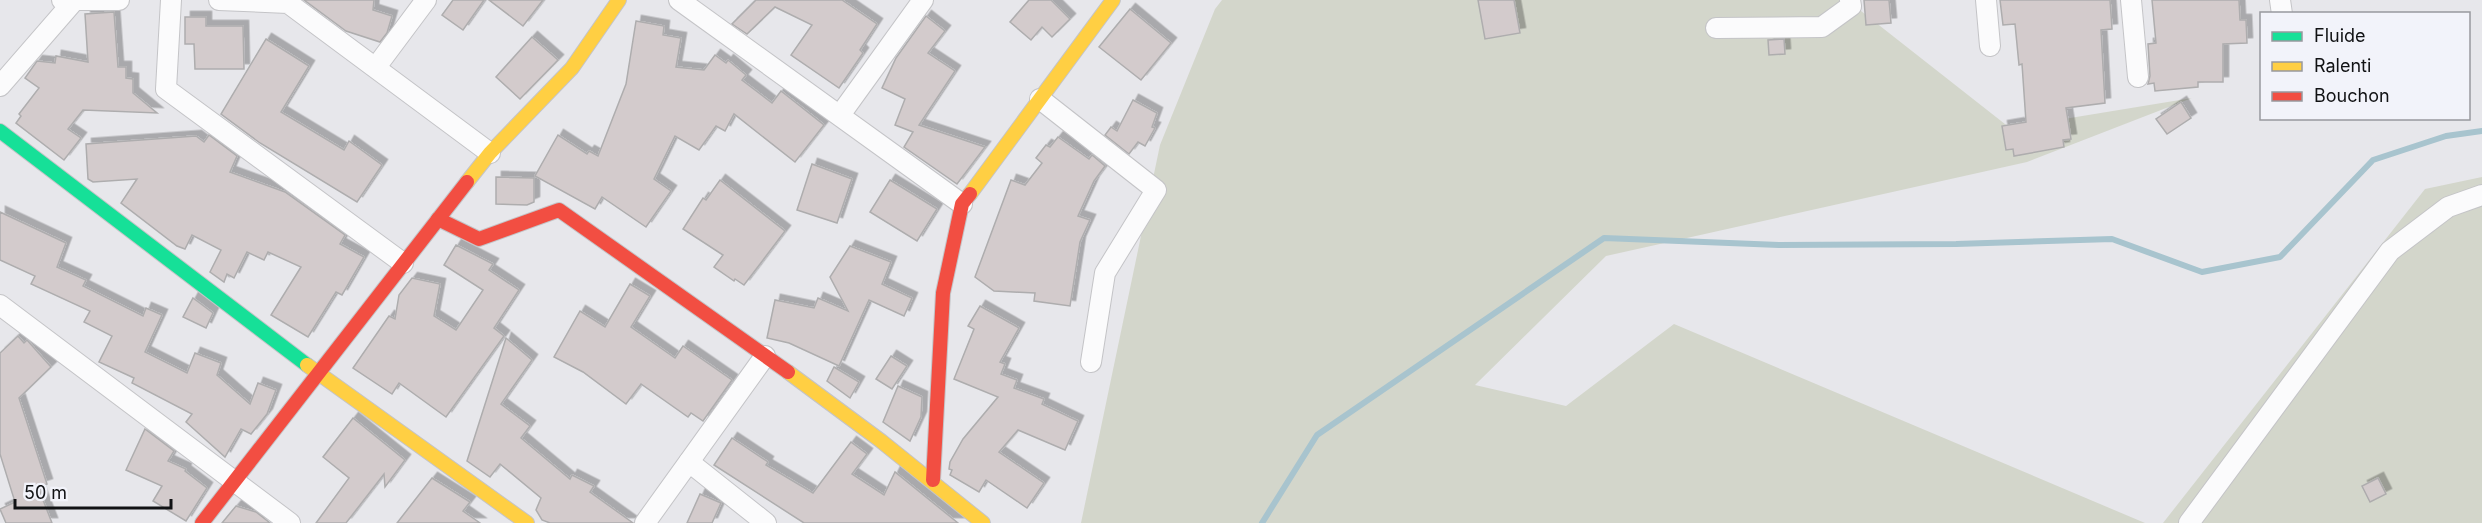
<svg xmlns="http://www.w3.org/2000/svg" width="2482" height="523" viewBox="0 0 2482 523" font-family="Inter,sans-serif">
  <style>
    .green { fill: #d3d6cb }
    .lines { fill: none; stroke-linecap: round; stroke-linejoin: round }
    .stream { stroke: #a8c4ce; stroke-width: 6 }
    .building { fill: #d3cbcc; stroke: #aeadae; stroke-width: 1.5; filter: url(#shadow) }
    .street-casing { stroke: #c4c4c7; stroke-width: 22 }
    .fast-casing { stroke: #c4c4c7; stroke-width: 16 }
    .slow-casing { stroke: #c4c4c7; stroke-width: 16 }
    .jam-casing { stroke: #c4c4c7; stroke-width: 16 }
    .street { stroke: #fbfbfc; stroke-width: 20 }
    .fast { stroke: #16e098; stroke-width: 14 }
    .slow { stroke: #ffcf43; stroke-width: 14 }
    .jam { stroke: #f24e42; stroke-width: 14 }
  </style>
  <defs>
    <filter id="shadow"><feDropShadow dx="5.5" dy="-5.5" stdDeviation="0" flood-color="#0004"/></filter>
  </defs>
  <rect width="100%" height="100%" fill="#e7e7eb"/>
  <g class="green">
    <polygon points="1222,0 1847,0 2010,128 2192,98 2027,162 1606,256 1475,385 1566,406 1674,324 2145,523 1081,523 1160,145 1215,9"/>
    <polygon points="2482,177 2482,523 2163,523 2425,189"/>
  </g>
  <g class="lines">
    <polyline class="stream" points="1262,523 1317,435 1604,238 1779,245 1956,244 2112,239 2202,272 2280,257 2373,160 2446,136 2482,131"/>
  </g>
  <g class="building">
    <polygon points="304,0 374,0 373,10 392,16 387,33 380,42 346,31"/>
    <polygon points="453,0 484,0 463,30 442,15"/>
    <polygon points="489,0 543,0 523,26"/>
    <polygon points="756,0 842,0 877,24 860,50 863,53 839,88 791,55 812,25 775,7 747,34 732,24"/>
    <polygon points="1029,0 1051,0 1070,19 1052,37 1042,27 1031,40 1010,22"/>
    <polygon points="1478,0 1514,0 1520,33 1485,39"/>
    <polygon points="1864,0 1889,0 1891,23 1866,25"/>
    <polygon points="2000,0 2110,0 2112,29 2101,30 2105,103 2066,108 2071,139 2063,140 2064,147 2014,156 2013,149 2006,150 2002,126 2026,122 2022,64 2019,65 2015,24 2003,25"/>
    <polygon points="2152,0 2239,0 2240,20 2246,20 2247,43 2223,44 2223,82 2198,82 2198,87 2155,91 2154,83 2148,84 2150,76 2148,44 2156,43"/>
    <polygon points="1130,9 1171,43 1141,80 1099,47"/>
    <polygon points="114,12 118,67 126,67 126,78 133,79 133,93 157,113 83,110 68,129 81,138 64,160 16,123 21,116 19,114 39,88 25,78 37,61 55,63 56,56 88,62 85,14"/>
    <polygon points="926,16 945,31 928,53 955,71 919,125 985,147 957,184 904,147 913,132 895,125 905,99 882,88 896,58"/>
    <polygon points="185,17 206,17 206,26 243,26 244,69 195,69 194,44 185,44"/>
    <polygon points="636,21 664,26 663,35 681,38 676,67 704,70 715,55 726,63 728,60 746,75 742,80 772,103 781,91 824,125 795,162 734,114 725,131 716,126 699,150 675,136 654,179 671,191 646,227 602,197 595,209 535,176 558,135 587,154 589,151 598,156 626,84"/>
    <polygon points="532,37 558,60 520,99 496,77"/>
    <polygon points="266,39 309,66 281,112 344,150 349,141 382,165 357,202 260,143 221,114"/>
    <polygon points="1784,39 1785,54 1769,55 1768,40"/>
    <polygon points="1133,100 1157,113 1152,127 1155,128 1145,146 1138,142 1129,154 1105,135 1111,127 1117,131"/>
    <polygon points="2181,102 2191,118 2167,134 2156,119"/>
    <polygon points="209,135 237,156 230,172 285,192 345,235 340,244 364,257 342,295 336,292 308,337 271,315 301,267 268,252 264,260 247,252 234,278 227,274 224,282 210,272 221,250 192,235 185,249 177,246 121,203 137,179 93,182 88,179 86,144 196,136 204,142"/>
    <polygon points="1058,137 1089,159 1092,155 1105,166 1094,181 1078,216 1090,220 1080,242 1070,306 1034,301 1035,293 994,291 975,277 1011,180 1025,185 1042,163 1036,158 1046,145 1050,147"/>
    <polygon points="812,164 852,179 837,223 797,210"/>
    <polygon points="496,177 534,178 534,202 527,205 496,204"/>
    <polygon points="720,180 785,231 744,285 735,279 734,281 714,267 723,255 683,229 703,198 706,200"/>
    <polygon points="890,180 937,209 917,241 870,212"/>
    <polygon points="0,212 66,243 57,267 86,280 83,286 143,316 146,308 162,315 145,352 187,373 195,353 221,363 217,375 250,404 258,383 276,390 267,414 251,434 241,429 225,457 186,422 192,414 132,383 134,378 99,362 112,336 84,322 90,311 31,284 35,276 0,260"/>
    <polygon points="456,245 493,264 489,270 519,290 494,328 504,336 446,417 399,383 392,394 353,368 389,316 395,319 399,295 412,278 440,284 434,316 456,330 483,290 444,265"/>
    <polygon points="850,246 891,262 882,284 912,298 904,316 869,300 839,366 789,343 767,338 775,300 814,308 818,298 848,311 830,277"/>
    <polygon points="630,284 650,296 631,327 675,358 683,346 732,380 703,421 691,413 688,417 641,384 626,404 583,372 554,357 580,311 605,327"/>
    <polygon points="193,298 213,313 206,328 183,317"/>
    <polygon points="980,306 1019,328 1000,362 1005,364 1001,374 1017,380 1014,388 1044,399 1042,404 1078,421 1065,450 1018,430 999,452 1044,483 1027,508 986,480 979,492 950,475 952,470 949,469 950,462 963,439 998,397 954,379 974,329 968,326"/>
    <polygon points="18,336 24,343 27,340 51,367 19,398 47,484 38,487 52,523 6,523 0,509 15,502 0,454 0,353"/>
    <polygon points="506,338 532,360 501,404 530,426 521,438 570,479 572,475 594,486 590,492 633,523 550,523 542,520 536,510 541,498 500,464 490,477 467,461"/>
    <polygon points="891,356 907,366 892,389 876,379"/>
    <polygon points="834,367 859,382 850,398 827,381"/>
    <polygon points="898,386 922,397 921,417 910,441 883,422"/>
    <polygon points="353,418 405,460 385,487 384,474 346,523 316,523 349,478 323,457"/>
    <polygon points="145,429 174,451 168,461 186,469 185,471 207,488 186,521 153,501 162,486 126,470"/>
    <polygon points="732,438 768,462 766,465 813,493 851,442 867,454 852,474 884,495 895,472 958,523 804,523 714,465"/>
    <polygon points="432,478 470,502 463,511 480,523 397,523"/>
    <polygon points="2378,478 2386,494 2370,502 2362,486"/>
    <polygon points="700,494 721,503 712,523 687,523"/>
    <polygon points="236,506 256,512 270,523 222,523"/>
  </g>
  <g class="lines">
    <g class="street-casing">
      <g id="street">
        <polyline points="62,0 119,0"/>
        <polyline points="171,0 166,89 403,263"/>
        <polyline points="219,0 288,3 490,153"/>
        <polyline points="679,0 962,204"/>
        <polyline points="1986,0 1990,46"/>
        <polyline points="2131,0 2138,77"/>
        <polyline points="2280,0 2282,14"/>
        <polyline points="1716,28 1822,27 1851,6 1850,0"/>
        <polyline points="376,67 426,0"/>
        <polyline points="0,86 73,2"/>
        <polyline points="1040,99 1156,190 1105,273 1091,362"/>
        <polyline points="840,115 923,0"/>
        <polyline points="0,305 290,523"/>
        <polyline points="689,462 766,523"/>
        <polyline points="645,523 765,356"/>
        <polyline points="2189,523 2390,251 2448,207 2482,195"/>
      </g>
    </g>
    <g class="fast-casing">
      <polyline id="fast" points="0,131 307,365"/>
    </g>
    <g class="slow-casing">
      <g id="slow">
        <polyline points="467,182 490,153 572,68 619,0"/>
        <polyline points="970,194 1113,0"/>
        <polyline points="307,365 527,523"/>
        <polyline points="788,372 881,441 983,523"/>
      </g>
    </g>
    <g class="jam-casing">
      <g id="jam">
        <polyline points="438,219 479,239 559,210 788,372"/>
        <polyline points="933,480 943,293 962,204 970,194"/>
        <polyline points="202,523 467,182"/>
      </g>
    </g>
    <use href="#street" class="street"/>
    <use href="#fast" class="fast"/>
    <use href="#slow" class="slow"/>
    <use href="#jam" class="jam"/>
  </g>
  <rect x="2260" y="12" width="210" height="108" fill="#f2f3fa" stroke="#98999e" stroke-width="1.5"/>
  <rect x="2272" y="32" width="30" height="9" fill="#16e098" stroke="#98999e" stroke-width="1.5"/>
  <text x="2314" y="42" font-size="18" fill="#111214">Fluide</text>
  <rect x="2272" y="62" width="30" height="9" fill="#ffcf43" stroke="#98999e" stroke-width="1.5"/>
  <text x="2314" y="72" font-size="18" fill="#111214">Ralenti</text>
  <rect x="2272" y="92" width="30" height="9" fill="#f24e42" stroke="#98999e" stroke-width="1.5"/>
  <text x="2314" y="102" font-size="18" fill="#111214">Bouchon</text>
  <path d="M15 499v9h156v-9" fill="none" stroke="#111214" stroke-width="3"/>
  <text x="24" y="499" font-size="18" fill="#111214" stroke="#f2f3fa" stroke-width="4.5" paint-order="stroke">50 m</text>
</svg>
